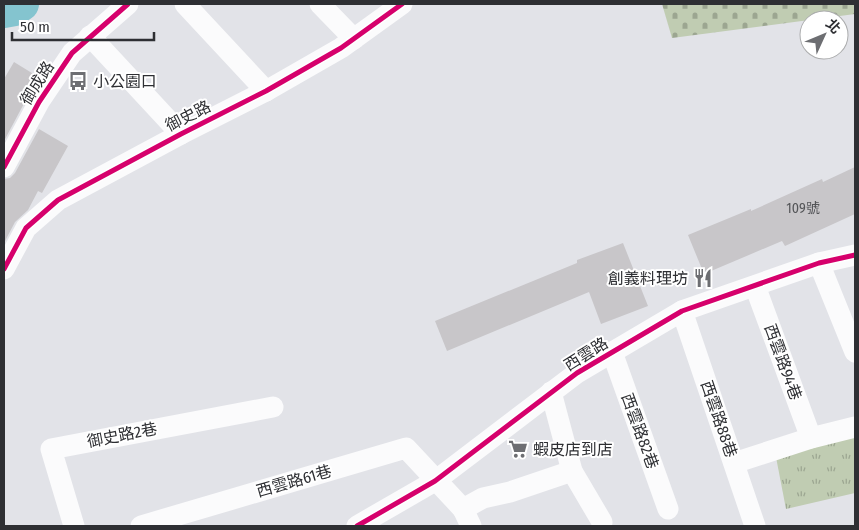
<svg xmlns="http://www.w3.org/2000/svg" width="859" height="530" viewBox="0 0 859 530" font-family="'Fira Sans Condensed','Noto Sans TC',sans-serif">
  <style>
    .cemetery { fill: url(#cemetery-stones) }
    .park { fill: url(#park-tufts) }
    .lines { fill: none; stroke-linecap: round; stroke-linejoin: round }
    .river { stroke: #84c4cf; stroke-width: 34 }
    .building { fill: #c8c6c9 }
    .minor { stroke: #fbfbfc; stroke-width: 21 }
    .cycleway-casing { stroke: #fff; stroke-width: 8 }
    .cycleway { stroke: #d6006c; stroke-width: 5 }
    .labels { text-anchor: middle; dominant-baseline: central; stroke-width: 4; stroke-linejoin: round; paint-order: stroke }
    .number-label { font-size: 14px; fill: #545558 }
    .poi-label { font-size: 16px; fill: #2e2f33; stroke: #fff; text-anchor: start }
    .street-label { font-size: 16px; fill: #2e2f33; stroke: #fff }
  </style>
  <defs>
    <pattern id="cemetery-stones" width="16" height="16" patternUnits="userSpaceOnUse" patternTransform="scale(1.25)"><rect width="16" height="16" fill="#c0ccb2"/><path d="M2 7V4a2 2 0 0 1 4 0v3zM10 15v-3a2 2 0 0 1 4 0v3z" fill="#9ca691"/></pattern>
    <pattern id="park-tufts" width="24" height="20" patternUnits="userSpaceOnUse" patternTransform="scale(1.25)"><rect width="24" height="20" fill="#c0ccb2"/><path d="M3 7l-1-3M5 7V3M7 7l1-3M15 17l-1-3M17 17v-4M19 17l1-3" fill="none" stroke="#9ca691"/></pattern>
  </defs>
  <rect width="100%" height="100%" fill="#e2e3e8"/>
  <polygon class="cemetery" points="662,4 855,4 855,14 672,38"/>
  <polygon class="park" points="855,431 855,493 786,509 775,452"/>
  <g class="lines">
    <polyline class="river" points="4,11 15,9 22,4"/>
  </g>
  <g class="building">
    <polygon points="14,62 40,78 28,96 4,141 4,79"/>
    <polygon points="39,129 68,146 42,193 38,191 28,210 15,222 4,243 4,179 10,178 15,173"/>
    <polygon points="855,167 855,214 785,246 782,241 704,274 688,235 751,209 751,211 822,179 823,182"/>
    <polygon points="623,243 648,306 601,324 589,292 447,351 435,321 577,263 577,260"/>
  </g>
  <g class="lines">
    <g class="minor">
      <polyline points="185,4 266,91"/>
      <polyline points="320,4 354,39"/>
      <polyline points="90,36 181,134"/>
      <polyline points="4,167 39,102 72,53 128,4"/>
      <polyline points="819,263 855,352"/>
      <polyline points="4,269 26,228 58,200 181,134 266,91 341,48 402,4"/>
      <polyline points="755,286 811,438"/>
      <polyline points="682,311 755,526"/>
      <polyline points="612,352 668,509"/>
      <polyline points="551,392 572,471 602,522"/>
      <polyline points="734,463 811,438 855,427"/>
      <polyline points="463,509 471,526"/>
      <polyline points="74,526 51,449 273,407"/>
      <polyline points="141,526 406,448 463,509 483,498 510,492 572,471"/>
      <polyline points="357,526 435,481 577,373 682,311 819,263 855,255"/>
    </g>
    <g class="cycleway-casing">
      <g id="cycleway">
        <polyline points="4,167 39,102 72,53 128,4"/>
        <polyline points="4,269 26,228 58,200 181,134 266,91 341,48 402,4"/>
        <polyline points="357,526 435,481 577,373 682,311 819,263 855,255"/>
      </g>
    </g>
    <use href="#cycleway" class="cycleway"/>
  </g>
  <defs>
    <g id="bus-bare" transform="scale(1.5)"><path d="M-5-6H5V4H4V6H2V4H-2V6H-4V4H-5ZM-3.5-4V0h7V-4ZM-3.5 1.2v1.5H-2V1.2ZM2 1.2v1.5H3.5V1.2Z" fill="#6d6e72" stroke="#fff" stroke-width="2.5" paint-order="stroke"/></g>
    <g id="restaurant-bare" transform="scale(1.5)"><path d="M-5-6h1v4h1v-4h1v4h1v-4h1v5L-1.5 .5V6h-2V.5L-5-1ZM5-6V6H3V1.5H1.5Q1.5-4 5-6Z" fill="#6d6e72" stroke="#fff" stroke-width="2.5" paint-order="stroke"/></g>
    <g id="supermarket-bare" transform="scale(1.5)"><path d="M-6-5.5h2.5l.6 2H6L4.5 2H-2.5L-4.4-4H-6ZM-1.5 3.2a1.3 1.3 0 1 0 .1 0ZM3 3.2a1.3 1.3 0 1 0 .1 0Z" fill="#6d6e72" stroke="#fff" stroke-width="2.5" paint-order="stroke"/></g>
  </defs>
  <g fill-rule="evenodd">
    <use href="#bus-bare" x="78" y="81"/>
    <use href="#restaurant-bare" x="703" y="278"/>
    <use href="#supermarket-bare" x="518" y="449"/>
  </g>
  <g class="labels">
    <g class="number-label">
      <text x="803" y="208">109號</text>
    </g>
    <g class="poi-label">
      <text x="93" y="81">小公園口</text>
      <text x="688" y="278" text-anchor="end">創義料理坊</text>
      <text x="533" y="449">蝦皮店到店</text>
    </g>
    <g class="street-label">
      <text transform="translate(37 83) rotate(-58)">御成路</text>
      <text transform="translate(188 116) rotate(-27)">御史路</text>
      <text transform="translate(586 354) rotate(-32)">西雲路</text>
      <text transform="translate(783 362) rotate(70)">西雲路94巷</text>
      <text transform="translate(719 419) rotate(71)">西雲路88巷</text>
      <text transform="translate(640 431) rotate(70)">西雲路82巷</text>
      <text transform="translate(122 435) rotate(-11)">御史路2巷</text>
      <text transform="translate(294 481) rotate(-16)">西雲路61巷</text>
    </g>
  </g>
  <rect width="859" height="530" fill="none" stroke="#2e2f33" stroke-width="10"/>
  <g transform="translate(824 35) rotate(46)"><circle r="24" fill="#ffffff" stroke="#abacad"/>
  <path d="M0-4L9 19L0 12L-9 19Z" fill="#6d6e72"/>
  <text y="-8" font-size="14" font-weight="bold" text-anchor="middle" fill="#2e2f33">北</text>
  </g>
  <path d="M12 32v8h142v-8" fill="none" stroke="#2e2f33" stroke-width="2.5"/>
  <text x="20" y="32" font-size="15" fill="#2e2f33" stroke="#ffffff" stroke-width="4" paint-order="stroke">50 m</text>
</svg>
